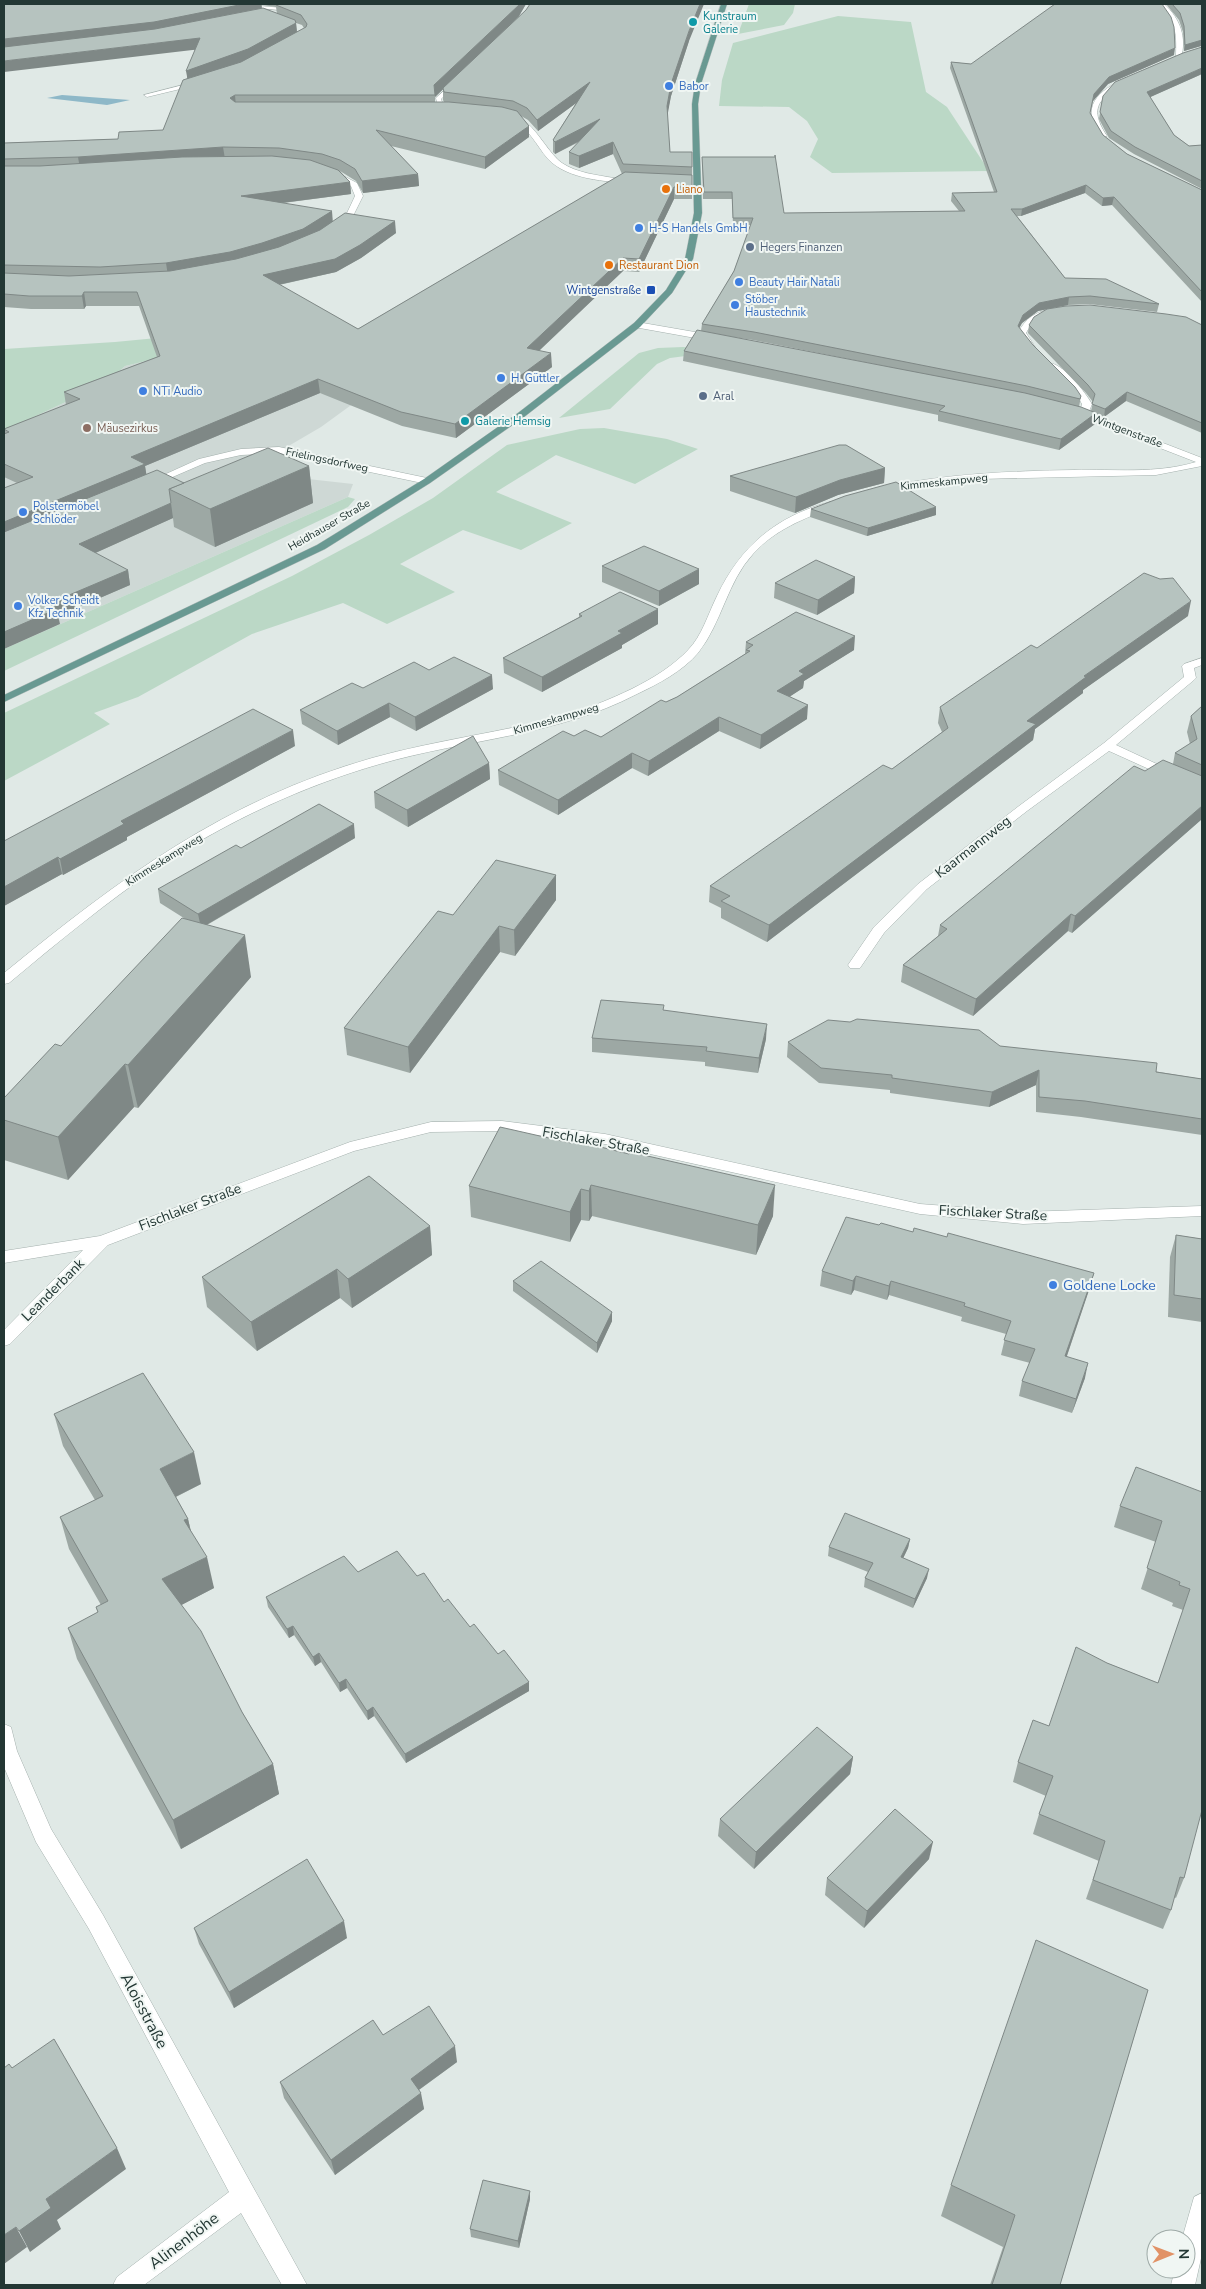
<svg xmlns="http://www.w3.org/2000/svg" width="1206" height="2289" viewBox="0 0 1206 2289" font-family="'Nunito Sans',sans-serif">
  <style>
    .built { fill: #ced8d5 }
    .green { fill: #bbd8c6 }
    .water { fill: #8eb8c8 }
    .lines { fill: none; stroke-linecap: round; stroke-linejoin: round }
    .minor-casing { stroke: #a4b0ad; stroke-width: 1 }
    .major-casing { stroke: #bdc3c2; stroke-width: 1 }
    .minor { fill: #fff; fill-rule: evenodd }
    .major { fill: #699992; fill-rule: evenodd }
    .wall { fill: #9da8a4; fill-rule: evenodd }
    .shaded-wall { fill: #7f8886 }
    .building { fill: #b6c3bf; stroke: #7f8886 }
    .culture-dot { fill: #0f9aa8; stroke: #f0f6f3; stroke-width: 2 }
    .shop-dot { fill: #3f7fe0; stroke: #f0f6f3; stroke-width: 2 }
    .food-dot { fill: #e8710a; stroke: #f0f6f3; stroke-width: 2 }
    .service-dot { fill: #5c6f8a; stroke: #f0f6f3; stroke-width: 2 }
    .transit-dot { fill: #1a4fb4; stroke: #f0f6f3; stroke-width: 2 }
    .education-dot { fill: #8d6e63; stroke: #f0f6f3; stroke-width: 2 }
    .labels { text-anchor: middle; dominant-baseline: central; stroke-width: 4; stroke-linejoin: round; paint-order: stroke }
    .far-culture-label { font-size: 11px; fill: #0d838f; stroke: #f0f6f3; text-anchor: start }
    .far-shop-label { font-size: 11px; fill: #366cbe; stroke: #f0f6f3; text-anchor: start }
    .far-food-label { font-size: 11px; fill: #c56008; stroke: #f0f6f3; text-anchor: start }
    .far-service-label { font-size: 11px; fill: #4e5e75; stroke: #f0f6f3; text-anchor: start }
    .far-transit-label { font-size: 11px; fill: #164399; stroke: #f0f6f3; text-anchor: end }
    .far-education-label { font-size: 11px; fill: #785e54; stroke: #f0f6f3; text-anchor: start }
    .far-street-label { font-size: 11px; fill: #233734; stroke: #f0f6f3 }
    .street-label { font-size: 14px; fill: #233734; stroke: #f0f6f3 }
    .shop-label { font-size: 14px; fill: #366cbe; stroke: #f0f6f3; text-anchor: start }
    .near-street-label { font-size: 16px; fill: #233734; stroke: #f0f6f3 }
  </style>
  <rect width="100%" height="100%" fill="#e0e9e6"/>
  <polygon class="built" points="205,347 354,403 321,427 244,472 353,484 348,497 4,649 4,431 106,383 125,366"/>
  <g class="green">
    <polygon points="749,4 795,4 793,13 784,25 738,34"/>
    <polygon points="838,16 911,22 926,92 947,107 989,171 832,173 810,157 818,139 807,121 789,107 719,106 722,80 733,43"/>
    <polygon points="251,329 205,347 125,366 106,383 4,431 4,349 115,342"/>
    <polygon points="683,347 725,351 670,358 657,364 610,409 559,418 639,353 658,348"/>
    <polygon points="604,428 667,439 698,449 635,484 556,455 496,492 572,523 521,550 463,530 400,564 455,592 387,624 343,603 252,634 138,697 94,713 110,724 4,781 4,713 292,576 369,535 433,498 507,445 580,429"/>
    <polygon points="348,497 355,499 348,507 4,671 4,649"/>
  </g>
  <polygon class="water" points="62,95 130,100 107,105 47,98"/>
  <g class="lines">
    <g class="minor-casing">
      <g id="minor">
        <polygon points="208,4 236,4 295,9 292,11"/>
        <path d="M 1158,4 L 1164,4 C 1180,18 1187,38 1181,58 L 1176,57 C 1177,31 1176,23 1158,4 Z"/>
        <polygon points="458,78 460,81 441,99 443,105 456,110 456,112 438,107 436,98"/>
        <path d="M 1127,78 L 1132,79 C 1109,96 1083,100 1107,136 L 1101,137 C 1080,106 1097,91 1127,78 Z"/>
        <polygon points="199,81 201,84 147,97 144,95"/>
        <path d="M 512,117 C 531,115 546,152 562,163 C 577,173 597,175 614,178 C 621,179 631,178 637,182 L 633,184 C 606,181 568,180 548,159 C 536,145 529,128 512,119 Z"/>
        <polygon points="330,172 336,172 357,183 363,196 353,216 335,230 331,228 347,213 355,196 351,186 330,176"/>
        <path d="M 1052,309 L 1055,310 L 1055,314 C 1041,317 1033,320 1026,333 L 1037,350 L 1030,352 L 1018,333 C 1026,318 1035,312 1052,309 Z"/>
        <polygon points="637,322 712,335 716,338 712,341 634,327 633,325"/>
        <path d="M 1047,363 C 1062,361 1085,392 1092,404 L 1088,414 L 1202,458 L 1202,466 L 1156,475 L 979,479 L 880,492 L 880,488 L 883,487 C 946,474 1009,471 1074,470 C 1114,469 1156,474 1196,462 L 1075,415 L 1075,411 L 1080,411 L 1082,404 L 1074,390 L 1047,367 Z"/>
        <polygon points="279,447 427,478 432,481 427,484 279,453 241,455 205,463 154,485 151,486 146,483 199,459 241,449"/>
        <path d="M 830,502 L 835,505 L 834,507 C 805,518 774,530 753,554 C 727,582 722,623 698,653 C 683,671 658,684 637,694 C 557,736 466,739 380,764 C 303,786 228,821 161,865 C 108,901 58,942 9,983 L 4,984 L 4,973 C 120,878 225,800 372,758 C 437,740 503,732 568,715 C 607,701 659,681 688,650 C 702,636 708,614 717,596 C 740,547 776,516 830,502 Z"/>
        <polygon points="1202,658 1202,665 1194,668 1196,678 1194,680 1116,745 1202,785 1202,793 1109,751 1027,811 927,889 884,933 860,968 850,968 848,965 874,927 918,884 1019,806 1104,743 1184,677 1182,666 1184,664"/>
        <polygon points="502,1121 605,1134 920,1204 1023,1212 1202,1206 1202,1216 1023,1224 920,1214 605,1144 502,1131 431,1132 354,1151 108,1245 10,1344 4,1346 4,1330 83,1250 4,1263 4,1251 100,1236 350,1142 431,1122"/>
        <polygon points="4,1724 11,1727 17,1751 51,1829 103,1915 307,2285 282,2285 241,2213 144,2285 113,2285 117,2277 229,2192 89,1929 36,1842 4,1767"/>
        <polygon points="1202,2193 1202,2254 1195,2285 1171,2285 1175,2269 1186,2269 1186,2239 1182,2239 1194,2197"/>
      </g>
    </g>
    <g class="major-casing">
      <polygon id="major" points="721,4 727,4 701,84 698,104 702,213 693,259 672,293 640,327 524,417 430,483 325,549 4,702 4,695 317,545 424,479 518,413 634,323 666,290 685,259 694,213 692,104 695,84"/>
    </g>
    <use href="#minor" class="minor"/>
    <use href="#major" class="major"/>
  </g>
  <g class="wall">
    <path d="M 4,4 L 526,4 L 519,16 L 689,41 L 671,96 L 667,114 L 670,152 L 692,152 L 692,199 L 674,199 L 639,272 L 623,271 L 539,351 L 552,367 L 456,438 L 402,426 L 320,393 L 145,466 L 146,474 L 184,483 L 309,466 L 313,503 L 215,547 L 174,527 L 173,518 L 95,553 L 128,570 L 130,585 L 58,616 L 60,624 L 17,483 L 4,477 L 4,429 L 66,405 L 64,392 L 157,357 L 139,306 L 86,306 L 84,309 L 31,309 L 4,307 L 4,143 L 118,139 L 163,130 L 187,78 L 195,50 ZM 262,5 L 276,7 L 277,14 L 262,9 ZM 296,23 L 302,25 L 304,28 L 297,32 ZM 443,89 L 443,100 L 444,102 L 435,102 L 435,97 ZM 576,103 L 553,140 L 553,152 L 555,154 L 579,142 L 569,152 L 569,164 L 579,168 L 613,154 L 622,174 L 358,329 L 279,285 L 336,272 L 361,258 L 396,233 L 333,221 L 283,203 L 351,194 L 350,182 L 340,171 L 356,181 L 363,193 L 419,186 L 418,174 L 391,146 L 485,169 L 529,137 L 521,116 L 528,120 L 538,131 Z"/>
    <polygon points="1166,4 1202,4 1202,47 1201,46 1184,51 1183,32 1179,20"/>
    <path d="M 1174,55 L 1108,84 L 1093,101 L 1090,113 L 1103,135 L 1127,154 L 1202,190 L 1202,302 L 1112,205 L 1102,206 L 1085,193 L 1021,216 L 1017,216 L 1065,278 L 1159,304 L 1157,312 L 1089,304 L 1068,305 L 1038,311 L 1022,323 L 1019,328 L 1033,345 L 1081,396 L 1079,407 L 1091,411 L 1093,402 L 1086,393 L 1028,333 L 1029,325 L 1202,325 L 1202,433 L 1126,401 L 1104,417 L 1096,414 L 1095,424 L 1059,450 L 938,421 L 938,415 L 683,361 L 684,351 L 701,331 L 702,324 L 734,271 L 751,225 L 733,225 L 732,199 L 703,199 L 702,157 L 784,213 L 959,211 L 951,201 L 952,193 L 994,192 L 950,68 L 951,62 L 971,64 ZM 726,336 L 753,340 L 909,371 Z"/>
    <polygon points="1202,74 1150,97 1174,135 1189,146 1202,145 1202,189 1134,154 1109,138 1099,119 1103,96"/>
    <polygon points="885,468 884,483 838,495 795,513 730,491 730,476"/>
    <polygon points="811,509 936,515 867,536 810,517"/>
    <polygon points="602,566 699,584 659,606 602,582"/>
    <polygon points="855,577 854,593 817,615 774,598 775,583"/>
    <polygon points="579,614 658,624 622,645 622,648 542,692 504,673 503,658 579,617"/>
    <polygon points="1188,616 1083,690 1083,693 1035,729 1033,740 767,942 721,918 721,908 709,902 710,886 892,769 942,732 938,723 940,707 1037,648"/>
    <polygon points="746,642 854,650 804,681 803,688 790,696 807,719 760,749 719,731 648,776 632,768 558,815 499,785 498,770 574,736 601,737 666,702 677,697 745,654"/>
    <polygon points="429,670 493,689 416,731 390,717 338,745 302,724 300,710 363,688"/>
    <polygon points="1202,706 1202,819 1072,933 1068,931 973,1016 901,982 903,965 938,936 940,925 1145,771 1173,764 1175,753 1190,744 1187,732 1191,716"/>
    <polygon points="295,746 127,837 127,840 63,875 62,874 4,906 4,841"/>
    <polygon points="489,763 490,779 408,827 375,808 374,792"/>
    <polygon points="355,838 207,925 251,977 138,1108 134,1107 68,1180 4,1160 4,1098 61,1046 187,920 160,903 158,889 241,848"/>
    <polygon points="556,875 556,900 515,956 500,952 410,1073 347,1055 344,1028 453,915"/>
    <polygon points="664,1010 766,1039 758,1073 705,1066 705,1062 592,1052 592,1038"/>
    <polygon points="788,1042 1000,1046 1202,1079 1202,1135 1081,1117 1036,1112 1036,1085 989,1107 890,1093 890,1090 819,1083 787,1057"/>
    <polygon points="500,1127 773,1216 756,1255 592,1216 589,1221 581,1220 570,1242 471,1217 469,1186"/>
    <polygon points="879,1225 913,1232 947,1237 1094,1273 1090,1287 1067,1356 1085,1378 1072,1413 1019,1396 1022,1381 1030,1363 1001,1355 1006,1334 961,1321 962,1317 889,1295 887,1300 854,1290 851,1295 820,1286 822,1271"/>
    <polygon points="430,1226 432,1255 352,1308 340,1298 257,1351 207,1307 202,1277"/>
    <polygon points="1176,1235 1202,1239 1202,1322 1168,1317 1170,1257"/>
    <polygon points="513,1281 612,1312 612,1321 597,1353 513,1291"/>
    <polygon points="54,1414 201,1484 176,1497 188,1519 191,1531 214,1588 181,1605 242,1712 273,1764 279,1794 181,1849 77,1659 68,1628 98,1613 96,1607 101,1605 69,1549 60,1517 95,1500 63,1446"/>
    <polygon points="1202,1492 1184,1878 1176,1898 1174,1897 1171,1910 1163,1929 1086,1899 1099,1861 1033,1834 1039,1814 1046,1796 1013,1782 1018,1762 1049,1726 1107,1663 1158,1683 1183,1610 1172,1606 1173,1603 1141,1589 1156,1542 1114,1527 1120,1506"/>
    <polygon points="910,1539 908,1548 903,1558 927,1578 913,1608 864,1587 865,1578 868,1572 828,1556 829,1547"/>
    <polygon points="358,1572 417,1576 498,1654 529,1682 529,1691 406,1763 374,1716 368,1720 347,1688 340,1692 321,1662 315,1666 294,1635 289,1638 268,1607 266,1597"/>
    <polygon points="853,1757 850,1774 754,1869 718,1836 720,1819"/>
    <polygon points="929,1859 864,1928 825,1895 827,1878"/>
    <polygon points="194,1928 347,1938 234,2008 199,1944"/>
    <polygon points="1148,1990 1060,2285 990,2285 1003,2247 941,2216 951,2185"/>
    <polygon points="383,2035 457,2062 419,2090 424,2109 335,2175 284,2098 280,2082"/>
    <polygon points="530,2199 519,2248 471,2237 470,2229"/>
  </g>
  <g class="shaded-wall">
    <polygon points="244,4 261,4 262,11 156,32 4,50 4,39"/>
    <polygon points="520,4 526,4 519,16 435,97 434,85"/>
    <polygon points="700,4 704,4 689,41 671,96 667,118 667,106 671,84 689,31"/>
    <polygon points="296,23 297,33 249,60 188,82 186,71"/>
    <polygon points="200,38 201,49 4,72 4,61"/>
    <polygon points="1202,40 1201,46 1184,51 1185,45"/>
    <polygon points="1175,48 1174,55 1108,84 1093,101 1094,94 1109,77"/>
    <polygon points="1202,68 1202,74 1146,99 1147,92"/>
    <polygon points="590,82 590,93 538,131 537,120"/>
    <polygon points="235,95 236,106 230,98"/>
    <polygon points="600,119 600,130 555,154 555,142"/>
    <polygon points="529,126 529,137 485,169 485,157"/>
    <polygon points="613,142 613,154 579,168 579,156"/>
    <polygon points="223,147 225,159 80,169 78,157"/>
    <polygon points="418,174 419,186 363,193 362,181"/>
    <polygon points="350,182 351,194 243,208 241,196"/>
    <polygon points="1086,185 1085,193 1021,216 1022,209"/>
    <polygon points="674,187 674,199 639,272 639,259"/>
    <polygon points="1114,197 1112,205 1102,206 1103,198"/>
    <polygon points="332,211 333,224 304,241 263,256 168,276 166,263"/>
    <polygon points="395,221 396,233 361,258 336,272 264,288 263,275"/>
    <polygon points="623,258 623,271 527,362 527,348"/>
    <polygon points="84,292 86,306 84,309 82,296"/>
    <polygon points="1069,297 1068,305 1038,311 1022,323 1016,334 1018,326 1023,315 1039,303"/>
    <polygon points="551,353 552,367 456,438 455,424"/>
    <polygon points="318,379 320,393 145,466 147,478 4,538 4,522 131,457"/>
    <polygon points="1127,392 1126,401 1104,417 1105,409"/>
    <polygon points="1096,413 1095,424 1059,450 1061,439"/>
    <polygon points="309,466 313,503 215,547 210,509"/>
    <polygon points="885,468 884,483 838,495 795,513 796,497 840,480"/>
    <polygon points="171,503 173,518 82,559 79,544"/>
    <polygon points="936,507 936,515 867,536 868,528"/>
    <polygon points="699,569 699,584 659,606 659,591"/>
    <polygon points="128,570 130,585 58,616 60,624 4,649 4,632 48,604"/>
    <polygon points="855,577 854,593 817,615 818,600"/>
    <polygon points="1191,601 1188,616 1083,690 1083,693 1035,729 1033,740 767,942 769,925 1027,721 1084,676"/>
    <polygon points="658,609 658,624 622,645 622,648 542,692 542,677 618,631"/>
    <polygon points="855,636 854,650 804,681 803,688 777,705 777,691 799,671"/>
    <polygon points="492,675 493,689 416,731 415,717"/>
    <polygon points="389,703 390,717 338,745 337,731"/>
    <polygon points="808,705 807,719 760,749 761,735"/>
    <polygon points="719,717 719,731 648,776 649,761"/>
    <polygon points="293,730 295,746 127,837 127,840 63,875 60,859 121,821"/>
    <polygon points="632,753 632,768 558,815 558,800"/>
    <polygon points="489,763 490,779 408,827 407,810"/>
    <polygon points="1202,806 1202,819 1072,933 1075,916"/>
    <polygon points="354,824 355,838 201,928 198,914"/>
    <polygon points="58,857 62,874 4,906 4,887"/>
    <polygon points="556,875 556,900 515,956 514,930"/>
    <polygon points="1071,914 1068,931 973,1016 976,999"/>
    <polygon points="499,926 500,952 410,1073 408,1047"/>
    <polygon points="245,935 251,977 138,1108 128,1065"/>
    <polygon points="767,1024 766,1039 758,1073 759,1058"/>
    <polygon points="125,1064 134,1107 68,1180 58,1137"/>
    <polygon points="1039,1070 1036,1085 989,1107 992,1092"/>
    <polygon points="591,1185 592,1216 589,1221 589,1191"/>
    <polygon points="775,1185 773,1216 756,1255 758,1225"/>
    <polygon points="581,1189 581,1220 570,1242 570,1212"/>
    <polygon points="430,1226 432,1255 352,1308 348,1279"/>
    <polygon points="337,1269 340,1298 257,1351 251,1322"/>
    <polygon points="1094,1273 1090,1287 1062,1370 1065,1356"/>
    <polygon points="856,1276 854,1290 851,1295 853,1281"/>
    <polygon points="891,1281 889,1295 887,1300 889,1286"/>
    <polygon points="612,1312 612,1321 597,1353 597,1343"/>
    <polygon points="1088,1363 1085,1378 1072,1413 1076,1399"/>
    <polygon points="194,1452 201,1484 167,1501 160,1469"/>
    <polygon points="188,1519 195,1550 184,1520"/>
    <polygon points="910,1539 908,1548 899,1567 901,1557"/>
    <polygon points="207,1557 214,1588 170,1611 162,1579"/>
    <polygon points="929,1569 927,1578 913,1608 915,1599"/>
    <polygon points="293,1626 294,1635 289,1638 287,1629"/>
    <polygon points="319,1653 321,1662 315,1666 313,1657"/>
    <polygon points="346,1679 347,1688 340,1692 339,1683"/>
    <polygon points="529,1682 529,1691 406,1763 405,1754"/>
    <polygon points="373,1707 374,1716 368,1720 367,1711"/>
    <polygon points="853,1757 850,1774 754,1869 756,1852"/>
    <polygon points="273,1764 279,1794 181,1849 173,1820"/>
    <polygon points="933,1842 929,1859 864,1928 867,1911"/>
    <polygon points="344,1921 347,1938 234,2008 229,1992"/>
    <polygon points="455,2046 457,2062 413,2094 411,2079"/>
    <polygon points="421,2093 424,2109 335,2175 331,2160"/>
    <polygon points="117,2148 126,2169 57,2220 61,2229 30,2252 19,2231 46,2199"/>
    <polygon points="530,2191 530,2199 519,2248 518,2241"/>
    <polygon points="16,2227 27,2247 4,2264 4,2235"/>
  </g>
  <g class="building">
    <polygon points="4,4 244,4 154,22 4,39"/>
    <polygon points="280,4 520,4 434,85 435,95 235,95 230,98 235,102 449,102 502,107 517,111 529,126 485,157 376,130 418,174 362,181 355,169 340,160 322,154 279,148 223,147 78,157 4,159 4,143 118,139 119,132 163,130 183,80 241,62 306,27 307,24 301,15 276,5"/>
    <polygon points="530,4 700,4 689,31 671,84 667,106 670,152 692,152 692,167 623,164 613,142 579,156 569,152 600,119 555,142 553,140 590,82 537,120 527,108 513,101 444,92 443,88 526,10"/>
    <polygon points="1055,4 1162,4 1171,17 1174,27 1175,48 1109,77 1094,94 1090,113 1103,135 1127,154 1202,190 1202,292 1114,197 1103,198 1086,185 1022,209 1011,209 1065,278 1106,279 1159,304 1090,296 1069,297 1039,303 1023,315 1018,326 1033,345 1075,387 1081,396 1080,399 1027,386 754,332 702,324 734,271 753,218 733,218 732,192 704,192 702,157 775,157 775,155 784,213 965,211 952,193 997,192 951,62 971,64"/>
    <polygon points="1172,4 1202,4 1202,40 1185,45 1184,26 1180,13"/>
    <polygon points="263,8 295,20 296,23 248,49 186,71 200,38 4,61 4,47 155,29"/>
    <polygon points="1202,47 1202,68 1147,92 1174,135 1189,146 1202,145 1202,181 1135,147 1111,131 1100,112 1103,96 1115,82 1183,53"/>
    <polygon points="272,156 310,160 338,170 350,182 241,196 332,211 303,229 262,243 230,252 166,263 100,267 4,265 4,166 40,166 182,157"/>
    <polygon points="625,172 692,175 692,187 674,187 639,259 623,258 527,348 551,353 455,424 401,412 318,379 131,457 145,464 4,522 4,488 33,477 4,464 4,434 9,432 4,429 80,399 64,392 160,356 137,292 84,292 82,296 29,296 4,294 4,273 69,276 170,271 236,259 279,247 320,230 345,213 395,221 360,245 335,259 263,275 358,329"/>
    <polygon points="1090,305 1166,314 1186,317 1202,325 1202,423 1127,392 1105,409 1092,404 1095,394 1088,385 1029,325 1034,317 1047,309 1066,306"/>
    <polygon points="697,330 1025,393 1081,407 1096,413 1061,439 939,411 945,406 684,351"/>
    <polygon points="839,445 846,445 885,468 840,480 796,497 730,476"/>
    <polygon points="268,448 309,466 210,509 169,489"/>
    <polygon points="157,470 184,483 169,489 171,503 79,544 128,570 48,604 57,609 4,632 4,532"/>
    <polygon points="896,482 936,507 868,528 811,509 845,496"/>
    <polygon points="644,546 699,569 659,591 602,566"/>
    <polygon points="816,560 855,577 818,600 775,583"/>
    <polygon points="1144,573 1160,579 1173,578 1191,601 1084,676 1086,677 1027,721 1036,724 769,925 721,901 730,896 710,886 883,765 892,769 948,728 940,707 1031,645 1037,648"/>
    <polygon points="620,592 658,609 618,631 622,633 542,677 503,658 582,616 579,614"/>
    <polygon points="796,612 855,636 799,671 804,674 777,691 808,705 761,735 719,717 649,761 632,753 558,800 498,770 563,731 574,736 585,730 601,737 661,700 666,702 677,697 750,651 746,650 753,645 746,642"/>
    <polygon points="454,657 492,675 415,717 389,703 337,731 300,710 352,683 363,688 414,662 429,670"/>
    <polygon points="1202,706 1202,765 1175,753 1197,739 1191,716"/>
    <polygon points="253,709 293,730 121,821 124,824 60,859 58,857 4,887 4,841"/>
    <polygon points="473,736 489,763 407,810 374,792"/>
    <polygon points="1163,760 1202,776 1202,806 1075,916 1071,914 976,999 903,965 947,929 940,925 1134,766 1145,771"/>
    <polygon points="319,804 354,824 198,914 158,889 236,845 241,848"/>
    <polygon points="496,860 556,875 514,930 499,926 408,1047 344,1028 438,911 453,915"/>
    <polygon points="182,918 245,935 128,1065 125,1064 58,1137 4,1120 4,1098 55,1044 61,1046"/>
    <polygon points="601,1000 664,1005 663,1010 767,1024 759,1058 706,1051 707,1047 592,1038"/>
    <polygon points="857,1019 979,1030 1000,1046 1157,1063 1156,1072 1202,1079 1202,1119 1085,1101 1039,1097 1039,1070 992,1092 892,1078 892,1075 821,1068 788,1042 828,1020 850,1022"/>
    <polygon points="500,1127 571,1143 572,1140 629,1154 630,1152 775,1185 758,1225 591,1185 589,1191 581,1189 570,1212 469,1186"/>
    <polygon points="369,1176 430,1226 348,1279 337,1269 251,1322 202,1277"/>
    <polygon points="846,1217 879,1225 881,1223 913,1232 914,1228 947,1237 948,1233 1094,1273 1065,1356 1088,1363 1076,1399 1022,1381 1035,1349 1004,1340 1011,1321 964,1306 965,1303 891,1281 889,1286 856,1276 853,1281 822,1271"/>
    <polygon points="1176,1235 1202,1239 1202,1299 1174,1295"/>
    <polygon points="541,1261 612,1312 597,1343 513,1281"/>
    <polygon points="143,1373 194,1452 160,1469 188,1519 184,1520 207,1557 162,1579 201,1631 242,1712 273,1764 173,1820 68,1628 98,1612 96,1607 108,1601 60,1517 103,1496 54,1414"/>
    <polygon points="1136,1467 1202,1492 1202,1810 1184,1878 1180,1877 1171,1910 1093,1880 1105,1841 1039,1814 1053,1776 1018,1762 1033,1720 1049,1726 1076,1647 1107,1663 1158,1683 1190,1589 1179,1585 1180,1582 1147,1568 1162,1521 1120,1506"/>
    <polygon points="845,1513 910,1539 901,1557 929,1569 915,1599 865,1578 873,1563 829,1547"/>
    <polygon points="397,1551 417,1576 424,1573 444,1602 448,1599 470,1627 474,1624 498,1654 504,1650 529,1682 405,1754 373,1707 367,1711 346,1679 339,1683 319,1653 313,1657 293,1626 287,1629 266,1597 344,1556 358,1572"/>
    <polygon points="817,1727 853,1757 756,1852 720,1819"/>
    <polygon points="895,1809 933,1842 867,1911 827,1878"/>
    <polygon points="307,1859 344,1921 229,1992 194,1928"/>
    <polygon points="1036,1940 1148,1990 1060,2285 992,2285 1015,2215 951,2185"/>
    <polygon points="429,2006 455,2046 411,2079 421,2093 331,2160 280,2082 373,2020 383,2035"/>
    <polygon points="54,2039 117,2148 46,2199 51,2208 19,2231 16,2227 4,2235 4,2068 9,2064 12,2068"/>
    <polygon points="483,2180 530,2191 518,2241 470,2229"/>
  </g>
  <g class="culture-dot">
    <circle cx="693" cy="22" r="5"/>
    <circle cx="465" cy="421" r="5"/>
  </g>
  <g class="shop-dot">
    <circle cx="669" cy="86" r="5"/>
    <circle cx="639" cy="228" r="5"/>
    <circle cx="739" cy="282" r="5"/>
    <circle cx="735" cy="305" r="5"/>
    <circle cx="501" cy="378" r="5"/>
    <circle cx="143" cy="391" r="5"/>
    <circle cx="23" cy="512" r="5"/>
    <circle cx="18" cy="606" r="5"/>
    <circle cx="1053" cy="1285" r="5"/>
  </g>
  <g class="food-dot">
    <circle cx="666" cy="189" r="5"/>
    <circle cx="609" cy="265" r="5"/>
  </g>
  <g class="service-dot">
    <circle cx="750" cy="247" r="5"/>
    <circle cx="703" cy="396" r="5"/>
  </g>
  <rect class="transit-dot" x="646" y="285" width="10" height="10" rx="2.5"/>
  <circle class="education-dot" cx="87" cy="428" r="5"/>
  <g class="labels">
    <g class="far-culture-label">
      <text x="703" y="16">Kunstraum<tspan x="703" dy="13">Galerie</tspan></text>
      <text x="475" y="421">Galerie Hemsig</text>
    </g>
    <g class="far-shop-label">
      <text x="679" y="86">Babor</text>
      <text x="649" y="228">H-S Handels GmbH</text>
      <text x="749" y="282">Beauty Hair Natali</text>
      <text x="745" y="299">Stöber<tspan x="745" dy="13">Haustechnik</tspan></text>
      <text x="511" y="378">H. Güttler</text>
      <text x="153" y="391">NTi Audio</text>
      <text x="33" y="506">Polstermöbel<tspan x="33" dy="13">Schlöder</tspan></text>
      <text x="28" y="600">Volker Scheidt<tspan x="28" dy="13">Kfz Technik</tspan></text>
    </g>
    <g class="far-food-label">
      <text x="676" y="189">Liano</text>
      <text x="619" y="265">Restaurant Dion</text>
    </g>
    <g class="far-service-label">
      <text x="760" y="247">Hegers Finanzen</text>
      <text x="713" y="396">Aral</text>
    </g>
    <g class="far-transit-label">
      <text x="641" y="290">Wintgenstraße</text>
    </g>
    <g class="far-education-label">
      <text x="97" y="428">Mäusezirkus</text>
    </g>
    <g class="far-street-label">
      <text transform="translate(1127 431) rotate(21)">Wintgenstraße</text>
      <text transform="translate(327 460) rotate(12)">Frielingsdorfweg</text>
      <text transform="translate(944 482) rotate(-6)">Kimmeskampweg</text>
      <text transform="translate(329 525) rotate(-30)">Heidhauser Straße</text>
      <text transform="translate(556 719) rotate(-16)">Kimmeskampweg</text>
      <text transform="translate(164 860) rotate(-32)">Kimmeskampweg</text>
    </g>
    <g class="street-label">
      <text transform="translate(973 847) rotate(-38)">Kaarmannweg</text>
      <text transform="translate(596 1141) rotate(10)">Fischlaker Straße</text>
      <text transform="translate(190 1207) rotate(-21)">Fischlaker Straße</text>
      <text transform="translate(993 1213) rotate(3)">Fischlaker Straße</text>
      <text transform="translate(53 1290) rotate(-45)">Leanderbank</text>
    </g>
    <g class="shop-label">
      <text x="1063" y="1285">Goldene Locke</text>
    </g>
    <g class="near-street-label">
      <text transform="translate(144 2011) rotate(62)">Aloisstraße</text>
      <text transform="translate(184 2241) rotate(-37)">Alinenhöhe</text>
    </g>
  </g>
  <rect width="1206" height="2289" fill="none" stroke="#233734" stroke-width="10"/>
  <g transform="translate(1171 2254) rotate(89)"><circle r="24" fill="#f0f6f3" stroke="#9eaaa7"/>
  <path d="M0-4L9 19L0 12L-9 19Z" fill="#e19266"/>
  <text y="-8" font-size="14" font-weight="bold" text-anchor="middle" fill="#233734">N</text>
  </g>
</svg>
